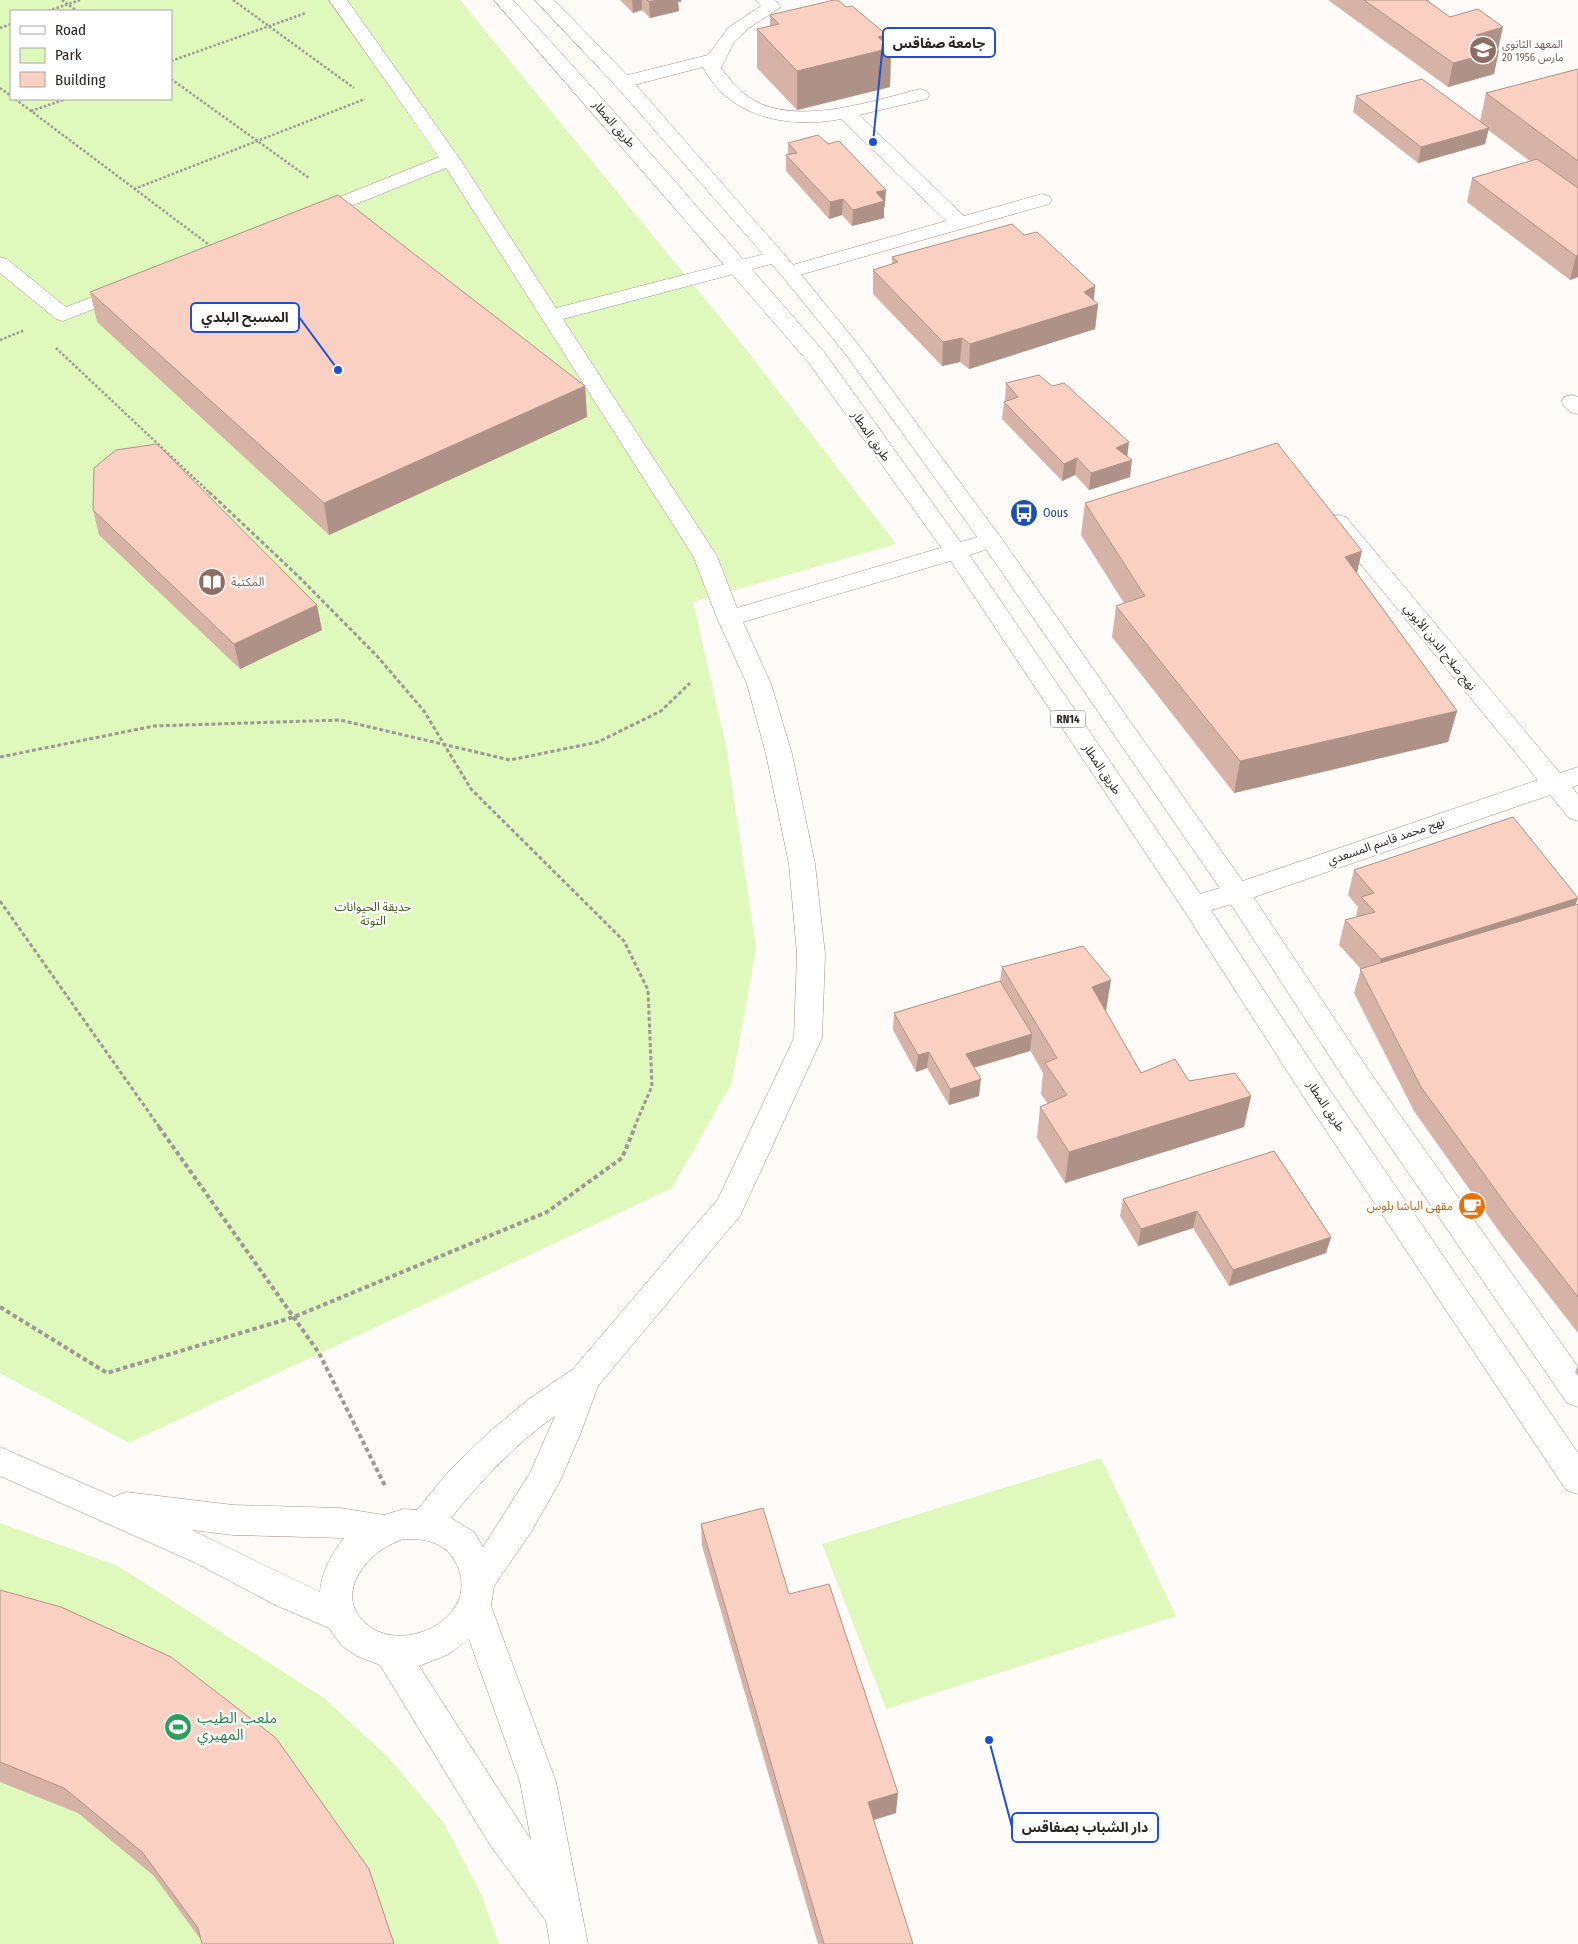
<svg xmlns="http://www.w3.org/2000/svg" width="1578" height="1944" viewBox="0 0 1578 1944" font-family="'Fira Sans Condensed','Noto Sans Arabic',sans-serif">
  <style>
    .green { fill: #dff9bc; fill-rule: evenodd }
    .lines { fill: none; stroke-linecap: round; stroke-linejoin: round }
    .minor-casing { stroke: #a09185; stroke-width: 1 }
    .major-casing { stroke: #a09185; stroke-width: 1 }
    .path-far2 { stroke: #9d9895; stroke-width: 2.5; stroke-dasharray: 2.5 2; stroke-linecap: butt }
    .path-far1 { stroke: #9d9895; stroke-width: 3; stroke-dasharray: 4 2.5; stroke-linecap: butt }
    .path { stroke: #9d9895; stroke-width: 4; stroke-dasharray: 4.5 3; stroke-linecap: butt }
    .minor { fill: #fff; fill-rule: evenodd }
    .major { fill: #fff; fill-rule: evenodd }
    .wall { fill: #d6b3a6 }
    .shaded-wall { fill: #ae9287 }
    .building { fill: #f9d0c1; stroke: #ae9287 }
    .labels { text-anchor: middle; dominant-baseline: central; stroke-width: 4.5; stroke-linejoin: round; paint-order: stroke }
    .far-education-label { font-size: 11px; fill: #785e54; stroke: #fff; text-anchor: start }
    .shield { fill: #fff; stroke: #6a6663; stroke-width: 1 }
    .shield-label { font-size: 11px; font-weight: bold; fill: #2a2420 }
    .street-label { font-size: 12px; fill: #2a2420; stroke: #fff }
    .transit-label { font-size: 12px; fill: #164399; stroke: #fff; text-anchor: start }
    .education-label { font-size: 12px; fill: #785e54; stroke: #fff; text-anchor: start }
    .park-label { font-size: 12px; fill: #3d5412; stroke: #fff }
    .food-label { font-size: 12px; fill: #c56008; stroke: #fff; text-anchor: end }
    .near-leisure-label { font-size: 15px; fill: #27864d; stroke: #fff; text-anchor: start }
    .leader { fill: none; stroke: #1d4ed8; stroke-width: 2 }
    .callout-dot { fill: #1d4ed8; stroke: #fff; stroke-width: 2 }
    .callout { fill: #fff; stroke: #1d4ed8; stroke-width: 2 }
    .callout-label { font-size: 14px; text-anchor: middle; font-weight: bold; fill: #2a2420 }
  </style>
  <rect width="100%" height="100%" fill="#fefbf8"/>
  <g class="green">
    <path d="M 0,0 L 460,0 L 745,348 L 896,544 L 693,602 L 726,746 L 756,948 L 732,1082 L 672,1188 L 129,1443 L 0,1373 ZM 11,11 L 171,11 L 171,99 L 11,99 Z"/>
    <polygon points="1101,1458 1176,1616 886,1709 822,1544"/>
    <polygon points="0,1523 118,1566 324,1698 388,1757 443,1822 482,1896 499,1944 0,1944"/>
  </g>
  <g class="lines">
    <g class="minor-casing">
      <g id="minor">
        <path d="M 329,0 L 347,0 L 460,159 L 556,308 L 776,251 L 783,253 L 786,257 L 783,261 L 563,319 L 717,556 L 737,608 L 991,533 L 999,535 L 1003,540 L 999,545 L 964,557 L 743,622 L 771,684 L 792,754 L 815,864 L 825,954 L 822,1038 L 740,1216 L 598,1386 L 581,1432 L 560,1481 L 531,1532 L 494,1586 L 491,1606 L 556,1782 L 588,1944 L 550,1944 L 546,1921 L 490,1845 L 380,1665 L 357,1656 L 342,1646 L 329,1628 L 275,1605 L 196,1563 L 0,1476 L 0,1447 L 114,1497 L 126,1492 L 233,1505 L 340,1508 L 384,1515 L 404,1509 L 417,1510 L 448,1472 L 488,1433 L 529,1399 L 573,1369 L 718,1199 L 794,1038 L 797,954 L 789,864 L 766,754 L 747,684 L 717,618 L 693,556 L 446,168 L 319,219 L 305,219 L 302,215 L 305,211 L 439,157 ZM 555,1416 L 530,1473 L 483,1547 L 474,1532 L 451,1518 C 481,1481 515,1444 555,1416 ZM 192,1530 L 233,1535 L 344,1538 C 332,1552 321,1574 320,1592 ZM 404,1539 C 414,1539 425,1539 434,1543 C 455,1550 467,1578 459,1599 C 447,1631 399,1646 372,1628 C 328,1599 366,1550 404,1539 ZM 469,1639 L 520,1782 L 531,1840 L 419,1666 L 447,1655 Z"/>
        <path d="M 756,0 L 775,0 L 781,7 L 749,28 L 734,42 L 721,68 C 732,82 743,96 761,104 C 807,123 873,101 920,89 L 927,91 L 929,95 L 927,99 L 859,115 L 964,216 L 1042,194 L 1049,196 L 1052,200 L 1049,204 L 796,276 L 789,278 L 782,276 L 779,272 L 782,268 L 946,221 L 841,119 C 789,129 729,118 703,67 L 623,88 L 616,86 L 614,82 L 616,78 L 708,55 L 729,27 L 761,6 Z"/>
        <polygon points="0,257 7,259 66,307 126,284 133,286 136,290 133,294 63,321 56,319 0,273"/>
        <polygon points="1572,395 1578,397 1578,414 1570,412 1561,402 1564,397"/>
        <polygon points="1338,515 1346,517 1560,773 1578,767 1578,785 1572,787 1578,795 1578,821 1569,818 1550,795 1246,900 1194,915 1185,912 1181,905 1185,898 1231,885 1538,780 1330,527 1327,522 1330,517"/>
      </g>
    </g>
    <g class="major-casing">
      <g id="major">
        <polygon points="494,0 513,0 609,106 825,353 964,547 1203,898 1325,1083 1578,1453 1578,1494 1566,1490 1305,1099 1185,912 948,557 809,363"/>
        <polygon points="535,0 554,0 630,78 796,268 861,348 999,535 1246,886 1374,1078 1578,1367 1578,1407 1567,1403 1354,1094 1228,900 983,545 847,356 782,276 616,86"/>
      </g>
    </g>
    <g class="path-far2">
      <polyline points="62,0 77,11"/>
      <polyline points="233,0 354,88"/>
      <polyline points="48,11 80,0"/>
      <polyline points="0,28 11,24"/>
      <polyline points="171,61 306,13"/>
      <polyline points="171,79 309,178"/>
      <polyline points="0,88 11,96"/>
      <polyline points="15,99 212,247"/>
      <polyline points="31,111 66,99"/>
      <polyline points="134,189 365,99"/>
      <polyline points="0,340 25,330"/>
      <polyline points="56,348 211,494"/>
    </g>
    <g class="path-far1">
      <polyline points="209,492 298,576 377,656 424,711 471,789 624,941 648,990 652,1086 634,1128"/>
      <polyline points="0,757 154,726 340,720 510,760 598,742 661,711 690,683"/>
      <polyline points="0,901 160,1128"/>
    </g>
    <g class="path">
      <polyline points="159,1127 319,1353 385,1486"/>
      <polyline points="0,1307 107,1373 294,1317 547,1212 622,1158 635,1127"/>
    </g>
    <use href="#minor" class="minor"/>
    <use href="#major" class="major"/>
  </g>
  <g class="wall">
    <polygon points="620,0 681,0 681,2 678,2 679,11 650,18 642,10 633,13"/>
    <polygon points="1328,0 1429,0 1429,1 1428,2 1498,50 1494,74 1448,87"/>
    <polygon points="770,15 887,35 887,44 891,48 890,87 797,110 757,68 757,29 770,26"/>
    <polygon points="1578,69 1578,277 1570,280 1467,202 1472,178 1530,161 1488,130 1485,144 1418,163 1353,112 1356,96 1480,121 1486,93"/>
    <polygon points="788,143 885,206 884,207 884,218 852,226 842,215 829,219 786,171 786,155 788,155"/>
    <polygon points="1024,235 1095,286 1094,301 1098,304 1095,329 969,369 960,362 942,366 873,294 873,270 892,264 892,257"/>
    <polygon points="90,292 585,386 587,417 329,535 97,322"/>
    <polygon points="1006,383 1127,457 1130,477 1089,490 1075,475 1062,481 1002,419 1004,402 1005,401 1005,400"/>
    <polygon points="1085,503 1357,573 1457,711 1448,742 1234,793 1112,637 1116,606 1124,603 1081,535"/>
    <polygon points="93,510 322,630 240,669 99,535"/>
    <polygon points="1354,870 1578,898 1575,904 1578,904 1578,1333 1501,1234 1414,1111 1354,993 1361,969 1339,945 1345,920 1356,917 1358,907 1348,895"/>
    <polygon points="1002,967 1111,980 1105,1011 1141,1073 1189,1081 1251,1096 1244,1127 1065,1183 1037,1138 1040,1107 1048,1104 1041,1094 1043,1073 1030,1050 1030,1051 974,1068 979,1096 949,1105 927,1068 916,1072 893,1030 894,1013 1000,981"/>
    <polygon points="1274,1151 1331,1237 1326,1253 1229,1286 1193,1228 1138,1246 1120,1216 1123,1199"/>
    <polygon points="1578,1365 1578,1376 1575,1372"/>
    <polygon points="701,1524 789,1594 896,1813 873,1820 913,1944 818,1944 702,1546"/>
    <polygon points="0,1590 171,1657 201,1940 154,1876 78,1813 0,1782"/>
  </g>
  <g class="shaded-wall">
    <polygon points="632,0 642,0 642,10 633,13"/>
    <polygon points="659,0 681,0 681,2 678,2 679,11 650,18 649,2"/>
    <polygon points="1503,27 1498,50 1476,35"/>
    <polygon points="887,35 886,50 891,48 890,87 797,110 797,71 878,37"/>
    <polygon points="1499,51 1494,74 1448,87 1453,63"/>
    <polygon points="1489,128 1485,144 1418,163 1421,147"/>
    <polygon points="886,190 885,206 884,207 884,218 852,226 853,210 876,192"/>
    <polygon points="843,199 842,215 829,219 830,202"/>
    <polygon points="1578,255 1578,277 1570,280 1576,256"/>
    <polygon points="1095,286 1093,306 1098,304 1095,329 969,369 970,344"/>
    <polygon points="962,338 960,362 942,366 943,342"/>
    <polygon points="585,386 587,417 329,535 324,503"/>
    <polygon points="1129,442 1127,459 1116,448"/>
    <polygon points="1077,458 1075,475 1062,481 1064,464"/>
    <polygon points="1132,460 1130,477 1089,490 1091,473"/>
    <polygon points="1362,551 1355,582 1345,557"/>
    <polygon points="317,605 322,630 240,669 234,644"/>
    <polygon points="1457,711 1448,742 1234,793 1240,761"/>
    <polygon points="1578,898 1569,923 1374,984 1381,959"/>
    <polygon points="1111,980 1106,1011 1087,1019 1092,987"/>
    <polygon points="1032,1034 1030,1051 965,1070 966,1054"/>
    <polygon points="929,1052 927,1068 916,1072 918,1055"/>
    <polygon points="981,1079 979,1096 949,1105 950,1089"/>
    <polygon points="1251,1096 1244,1127 1065,1183 1069,1152"/>
    <polygon points="1197,1211 1193,1228 1138,1246 1141,1229"/>
    <polygon points="1331,1237 1326,1253 1229,1286 1233,1270"/>
    <polygon points="898,1793 896,1813 867,1822 868,1802"/>
  </g>
  <g class="building">
    <polygon points="647,0 659,0 649,2"/>
    <polygon points="834,0 838,0 846,7 852,6 887,35 878,37 891,48 797,71 757,29 779,24 770,15"/>
    <polygon points="1364,0 1426,0 1450,17 1478,9 1503,27 1476,35 1499,51 1453,63"/>
    <polygon points="1578,69 1578,161 1486,93"/>
    <polygon points="1422,79 1489,128 1421,147 1356,96"/>
    <polygon points="818,135 828,144 839,141 886,190 876,192 884,201 853,210 843,199 830,202 786,155 797,153 788,143"/>
    <polygon points="1537,159 1578,188 1578,255 1576,256 1472,178"/>
    <polygon points="338,195 585,386 324,503 90,292"/>
    <polygon points="1012,224 1024,235 1037,232 1095,286 1084,292 1098,304 970,344 962,338 943,342 873,270 898,262 892,257"/>
    <polygon points="1039,375 1052,386 1064,383 1129,442 1116,448 1132,460 1091,473 1077,458 1064,464 1004,402 1018,397 1006,383"/>
    <polygon points="1277,443 1362,551 1345,557 1457,711 1240,761 1116,606 1145,596 1085,503"/>
    <polygon points="157,444 317,605 234,644 93,510 94,468 116,450"/>
    <polygon points="1513,817 1578,898 1381,959 1345,920 1375,912 1361,897 1374,893 1354,870"/>
    <polygon points="1578,904 1578,1297 1510,1210 1421,1087 1360,969"/>
    <polygon points="1083,946 1111,980 1092,987 1141,1073 1175,1059 1189,1081 1235,1073 1251,1096 1069,1152 1040,1107 1067,1095 1045,1063 1057,1058 1002,967"/>
    <polygon points="1000,981 1032,1034 966,1054 981,1079 950,1089 929,1052 918,1055 894,1013"/>
    <polygon points="1274,1151 1331,1237 1233,1270 1197,1211 1141,1229 1123,1199"/>
    <polygon points="763,1508 789,1594 829,1584 898,1793 868,1802 913,1944 824,1944 701,1524"/>
    <polygon points="0,1590 61,1607 171,1657 276,1738 369,1869 394,1944 202,1944 198,1928 142,1852 64,1788 0,1762"/>
  </g>
  <defs>
    <g id="school-disc" transform="scale(1.4375)"><circle r="9.5" fill="#8d6e63" stroke="#fff"/><path d="M0-5L7-2L0 1L-7-2ZM-4 1L0 2.5L4 1V4Q0 6-4 4Z" fill="#fff"/></g>
    <g id="bus-disc" transform="scale(1.4375)"><circle r="9.5" fill="#1a4fb4" stroke="#fff"/><path d="M-5-6H5V4H4V6H2V4H-2V6H-4V4H-5ZM-3.5-4V0h7V-4ZM-3.5 1.2v1.5H-2V1.2ZM2 1.2v1.5H3.5V1.2Z" fill="#fff"/></g>
    <g id="library-disc" transform="scale(1.4375)"><circle r="9.5" fill="#8d6e63" stroke="#fff"/><path d="M-6-4Q-3-5.5-.7-3.5V5Q-3 3-6 4ZM6-4Q3-5.5 .7-3.5V5Q3 3 6 4Z" fill="#fff"/></g>
    <g id="cafe-disc" transform="scale(1.4375)"><circle r="9.5" fill="#e8710a" stroke="#fff"/><path d="M-5.5-4.5H6V0H3Q3 3.5 0 3.5H-2.5Q-5.5 3.5-5.5 0ZM3-3.2v2h1.7v-2ZM-6 4.5H4V6H-6Z" fill="#fff"/></g>
    <g id="stadium-disc" transform="scale(1.4375)"><circle r="9.5" fill="#2e9e5b" stroke="#fff"/><path d="M0-5a6.5 5 0 1 0 0 10a6.5 5 0 1 0 0-10ZM-3.5-1.8h7v3.6h-7Z" fill="#fff"/></g>
  </defs>
  <g fill-rule="evenodd">
    <use href="#school-disc" x="1483" y="50"/>
    <use href="#bus-disc" x="1024" y="513"/>
    <use href="#library-disc" x="212" y="582"/>
    <use href="#cafe-disc" x="1472" y="1206"/>
    <use href="#stadium-disc" x="178" y="1727"/>
  </g>
  <g class="labels">
    <g class="far-education-label">
      <text x="1502" y="44">المعهد الثانوي<tspan x="1502" dy="13">20 مارس 1956</tspan></text>
    </g>
    <rect class="shield" x="1050.5" y="710.5" width="35" height="17" rx="4"/>
    <g class="shield-label">
      <text x="1068" y="719">RN14</text>
    </g>
    <g class="street-label">
      <text transform="translate(614 124) rotate(49)">طريق المطار</text>
      <text transform="translate(871 436) rotate(55)">طريق المطار</text>
      <text transform="translate(1440 647) rotate(51)">نهج صلاح الدين الأيوبي</text>
      <text transform="translate(1102 769) rotate(56)">طريق المطار</text>
      <text transform="translate(1386 841) rotate(-19)">نهج محمد قاسم المسعدي</text>
      <text transform="translate(1326 1106) rotate(56)">طريق المطار</text>
    </g>
    <g class="transit-label">
      <text x="1043" y="513">Oous</text>
    </g>
    <g class="education-label">
      <text x="231" y="582">المكتبة</text>
    </g>
    <g class="park-label">
      <text x="373" y="907">حديقة الحيوانات<tspan x="373" dy="14">التوتة</tspan></text>
    </g>
    <g class="food-label">
      <text x="1453" y="1206">مقهى الباشا بلوس</text>
    </g>
    <g class="near-leisure-label">
      <text x="197" y="1718">ملعب الطيب<tspan x="197" dy="17">المهيري</tspan></text>
    </g>
  </g>
  <path class="leader" d="M873 142L883 43M338 370L299 317M989 1740L1012 1827"/>
  <g class="callout-dot">
    <circle cx="873" cy="142" r="5"/>
    <circle cx="338" cy="370" r="5"/>
    <circle cx="989" cy="1740" r="5"/>
  </g>
  <g class="callout">
    <rect x="883" y="28" width="112" height="29" rx="5"/>
    <rect x="191" y="303" width="108" height="29" rx="5"/>
    <rect x="1012" y="1813" width="146" height="29" rx="5"/>
  </g>
  <g class="callout-label">
    <text x="939" y="48">جامعة صفاقس</text>
    <text x="245" y="322">المسبح البلدي</text>
    <text x="1085" y="1832">دار الشباب بصفاقس</text>
  </g>
  <rect x="10" y="10" width="162" height="90" fill="#ffffff" stroke="#aaa7a6"/>
  <rect x="20" y="26" width="25" height="8" fill="#ffffff" stroke="#aaa7a6"/>
  <text x="55" y="35" font-size="15" fill="#2a2420">Road</text>
  <rect x="20" y="48" width="25" height="15" fill="#dff9bc" stroke="#aaa7a6"/>
  <text x="55" y="60" font-size="15" fill="#2a2420">Park</text>
  <rect x="20" y="72" width="25" height="15" fill="#f9d0c1" stroke="#aaa7a6"/>
  <text x="55" y="85" font-size="15" fill="#2a2420">Building</text>
</svg>
